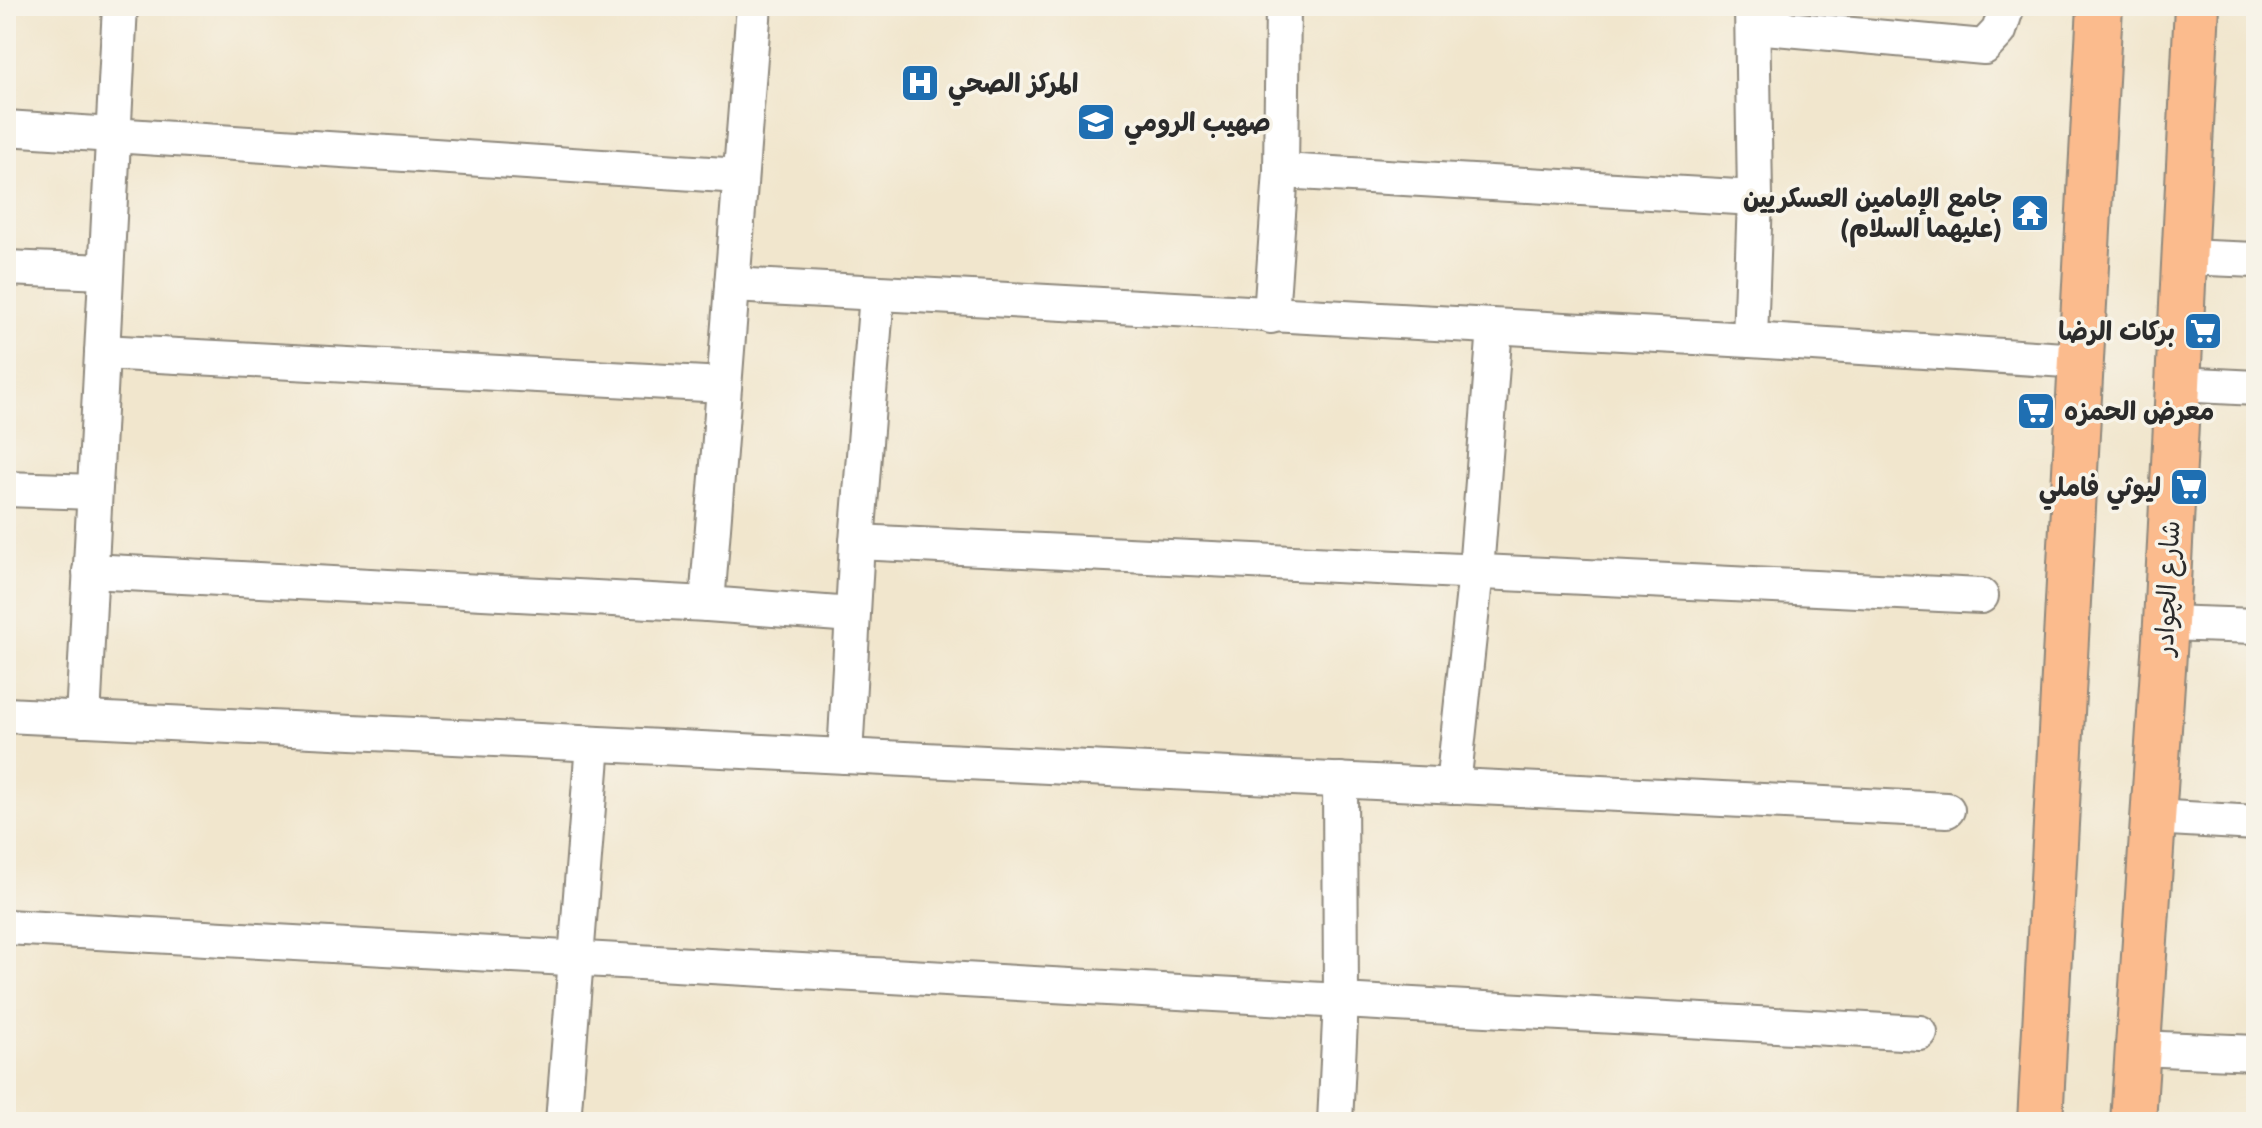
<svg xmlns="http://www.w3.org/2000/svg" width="2262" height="1128" viewBox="0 0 2262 1128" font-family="'Balsamiq Sans','Playpen Sans Arabic',sans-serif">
<rect width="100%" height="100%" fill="#f7f3e8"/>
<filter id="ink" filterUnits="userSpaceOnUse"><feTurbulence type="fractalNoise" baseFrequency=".0125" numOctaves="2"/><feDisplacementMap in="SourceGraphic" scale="16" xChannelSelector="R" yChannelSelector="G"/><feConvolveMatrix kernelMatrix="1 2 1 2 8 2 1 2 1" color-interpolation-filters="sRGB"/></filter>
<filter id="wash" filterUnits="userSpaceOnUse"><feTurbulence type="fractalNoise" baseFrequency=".006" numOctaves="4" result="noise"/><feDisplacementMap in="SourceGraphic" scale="32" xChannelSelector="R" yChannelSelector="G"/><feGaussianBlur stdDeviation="1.8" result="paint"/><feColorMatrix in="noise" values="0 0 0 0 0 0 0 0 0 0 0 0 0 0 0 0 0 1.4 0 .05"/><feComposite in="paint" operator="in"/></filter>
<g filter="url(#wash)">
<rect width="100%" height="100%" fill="#f1e6cd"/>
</g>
<g filter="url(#ink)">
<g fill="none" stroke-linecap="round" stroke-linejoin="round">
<g stroke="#8e887c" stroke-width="38">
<g id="street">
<path d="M 1754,26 L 1984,47 L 1999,31 L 2007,6"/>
<path d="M 6,128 L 740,176"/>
<path d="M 1281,171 L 1755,198"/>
<path d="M 2184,257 L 2256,260"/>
<path d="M 6,268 L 106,272"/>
<path d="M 732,285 L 1750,340 L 2081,361"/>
<path d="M 1271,316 L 1281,171 L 1283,6"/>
<path d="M 1750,340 L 1755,198 L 1752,6"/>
<path d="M 102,352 L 724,385"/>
<path d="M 2178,384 L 2256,388"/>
<path d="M 6,489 L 94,492"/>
<path d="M 857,542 L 1981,596"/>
<path d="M 90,571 L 707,604 L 852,615"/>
<path d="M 707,604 L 754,6"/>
<path d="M 2166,623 L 2256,626"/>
<path d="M 6,715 L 1947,810"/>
<path d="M 83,719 L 120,6"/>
<path d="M 845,756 L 857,542 L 877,294"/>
<path d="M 1453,786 L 1476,571 L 1495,327"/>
<path d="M 2152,817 L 2256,823"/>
<path d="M 6,927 L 1920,1033"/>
<path d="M 2137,1048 L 2256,1053"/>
<path d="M 563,1122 L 593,744"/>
<path d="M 1335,1122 L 1341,1001 L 1340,780"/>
</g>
</g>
<g stroke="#8e887c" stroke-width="48">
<g id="primary">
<path d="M 2040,1122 L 2100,6"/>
<path d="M 2133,1122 L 2166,623 L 2197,6"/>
</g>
</g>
<use href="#street" stroke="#fff" stroke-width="34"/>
<use href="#primary" stroke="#fbbb8d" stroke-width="44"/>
</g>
</g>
<defs>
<g id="hospital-square" transform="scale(2)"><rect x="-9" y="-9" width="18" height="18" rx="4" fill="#1f6fb2" stroke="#f7f3e8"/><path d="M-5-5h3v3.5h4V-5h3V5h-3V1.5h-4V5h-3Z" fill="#fff"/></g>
<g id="school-square" transform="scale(2)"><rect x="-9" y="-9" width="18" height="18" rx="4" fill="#1f6fb2" stroke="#f7f3e8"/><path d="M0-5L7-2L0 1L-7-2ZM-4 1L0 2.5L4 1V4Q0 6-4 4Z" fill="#fff"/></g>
<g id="temple-square" transform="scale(2)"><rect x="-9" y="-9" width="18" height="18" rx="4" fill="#1f6fb2" stroke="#f7f3e8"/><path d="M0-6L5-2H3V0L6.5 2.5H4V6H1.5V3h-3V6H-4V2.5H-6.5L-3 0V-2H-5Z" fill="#fff"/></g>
<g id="supermarket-square" transform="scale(2)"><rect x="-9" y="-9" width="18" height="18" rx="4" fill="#1f6fb2" stroke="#f7f3e8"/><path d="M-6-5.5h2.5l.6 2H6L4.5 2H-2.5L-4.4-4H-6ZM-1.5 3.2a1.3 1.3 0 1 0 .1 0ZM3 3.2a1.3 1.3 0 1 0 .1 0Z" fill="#fff"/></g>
</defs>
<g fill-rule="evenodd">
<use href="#hospital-square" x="920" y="83"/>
<use href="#school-square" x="1096" y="122"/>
<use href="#temple-square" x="2030" y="213"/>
<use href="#supermarket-square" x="2203" y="331"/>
<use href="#supermarket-square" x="2036" y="411"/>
<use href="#supermarket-square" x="2189" y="487"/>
</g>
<g text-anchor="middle" stroke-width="7" stroke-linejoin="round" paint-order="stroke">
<g font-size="26" font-weight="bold" fill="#2b2b2b" stroke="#f7f3e8" text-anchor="start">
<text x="948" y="92">المركز الصحي</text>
<text x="1124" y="131">صهيب الرومي</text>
<text x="2002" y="207" text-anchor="end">جامع الإمامين العسكريين<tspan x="2002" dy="30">(عليهما السلام)</tspan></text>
<text x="2175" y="340" text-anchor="end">بركات الرضا</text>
<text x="2064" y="420">معرض الحمزه</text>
<text x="2161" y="496" text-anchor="end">ليوثي فاملي</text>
</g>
<g font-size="26" fill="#2b2b2b" stroke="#f7f3e8">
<text transform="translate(2167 588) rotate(-87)" y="9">شارع الچوادر</text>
</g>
</g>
<rect width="2262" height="1128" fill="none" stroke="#f7f3e8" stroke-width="32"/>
</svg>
